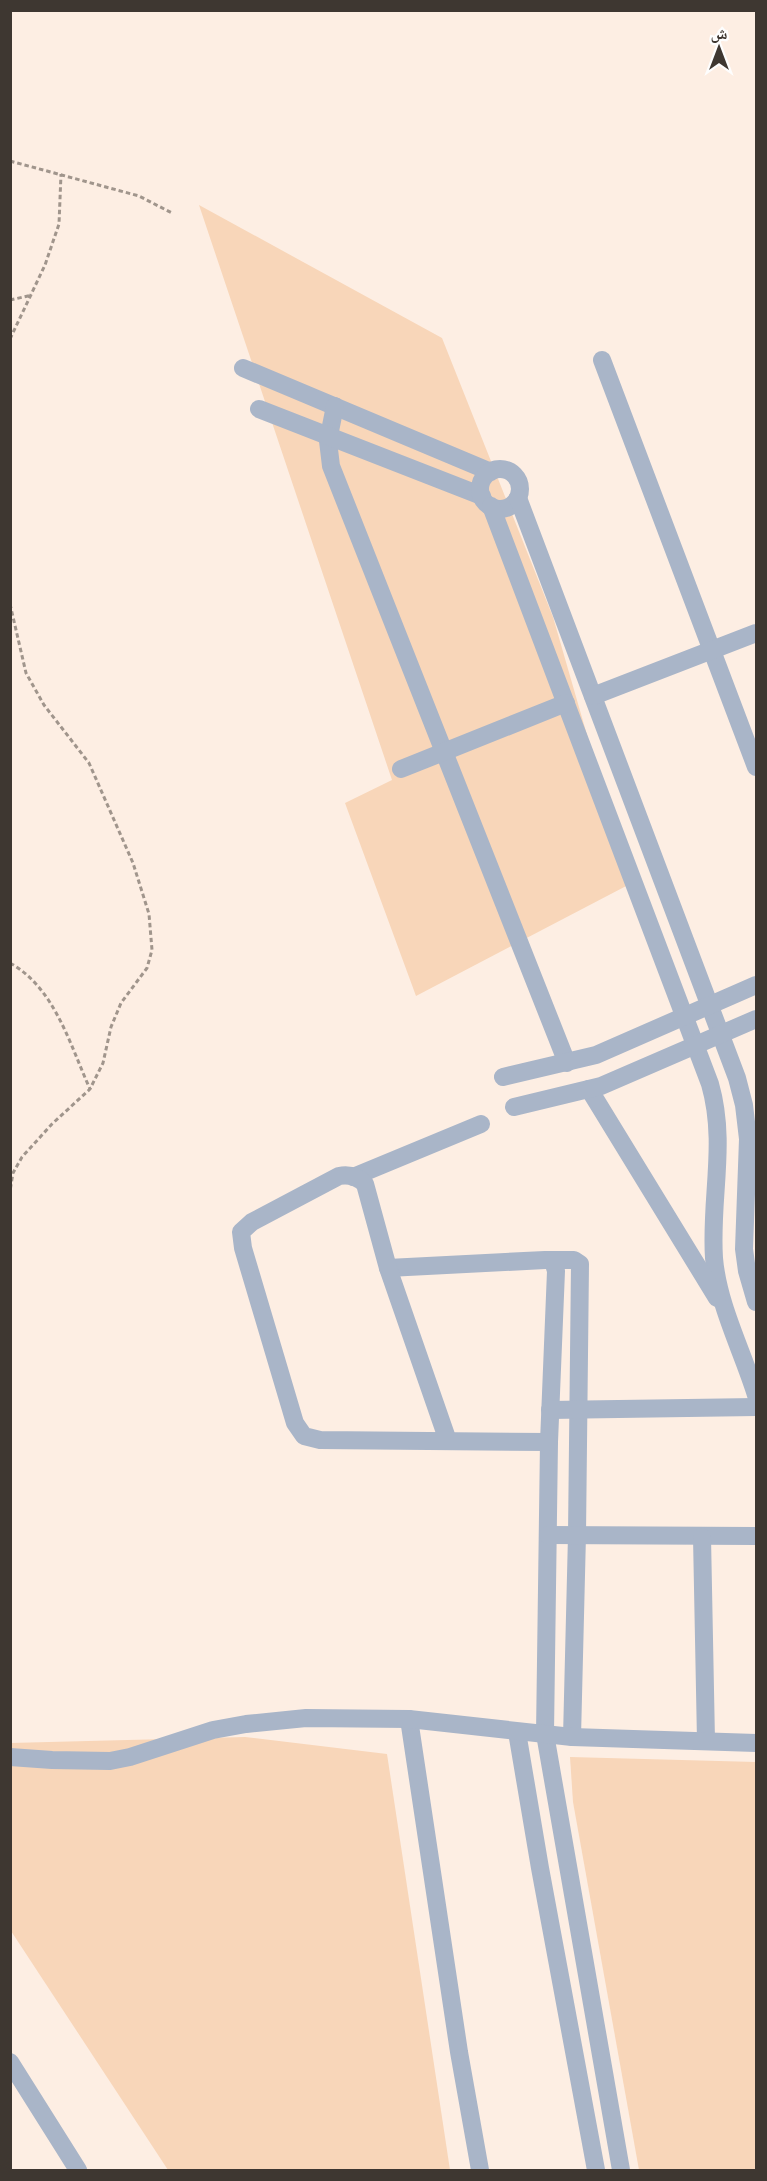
<svg xmlns="http://www.w3.org/2000/svg" width="767" height="2181" viewBox="0 0 767 2181" font-family="'Roboto Serif','Noto Naskh Arabic',serif">
<rect width="100%" height="100%" fill="#fdeee3"/>
<g fill="#f8d6b9">
<path d="M 199,205 L 442,338 L 553,617 L 630,884 L 416,996 L 345,803 L 392,780 Z"/>
<path d="M 245,1737 L 387,1754 L 450,2170 L 168,2170 L 11,1931 L 10,1743 Z"/>
<path d="M 570,1757 L 756,1762 L 756,2170 L 639,2170 L 573,1802 Z"/>
</g>
<g fill="none" stroke-linecap="round" stroke-linejoin="round">
<g stroke="#a0958c" stroke-width="3" stroke-dasharray="4.5 3" stroke-linecap="butt">
<path d="M 10,161 L 139,196 L 172,213"/>
<path d="M 10,300 L 32,295"/>
<path d="M 10,339 L 45,265 L 59,224 L 61,174"/>
<path d="M 10,604 L 26,673 L 44,705 L 89,763 L 133,863 L 149,914 L 152,950 L 147,968 L 121,1003 L 111,1027 L 103,1063 L 90,1089 L 52,1124 L 22,1157 L 13,1173 L 10,1191"/>
<path d="M 10,963 C 55,988 70,1045 90,1089"/>
</g>
<g stroke="#a9b5c8" stroke-width="18">
<path d="M 602,360 L 756,767"/>
<path d="M 243,368 L 491,472"/>
<path d="M 335,406 L 328,441 L 331,466 L 567,1063"/>
<path d="M 259,409 L 482,496"/>
<circle cx="500" cy="489" r="20"/>
<path d="M 518,498 L 737,1078 L 744,1105 L 748,1139 L 744,1249 L 747,1271 L 756,1302"/>
<path d="M 491,506 L 710,1084 C 727,1143 710,1199 714,1258 C 718,1305 742,1350 756,1395"/>
<path d="M 593,696 L 756,633"/>
<path d="M 401,769 L 566,703"/>
<path d="M 503,1077 L 596,1055 L 756,985"/>
<path d="M 589,1089 L 717,1298"/>
<path d="M 514,1107 L 601,1086 L 756,1019"/>
<path d="M 353,1177 L 481,1124"/>
<path d="M 553,1261 L 556,1271 L 549,1442 L 545,1734 L 621,2170"/>
<path d="M 388,1268 L 545,1260 L 574,1260 L 580,1264 L 577,1535 L 572,1737"/>
<path d="M 550,1410 L 756,1407"/>
<path d="M 448,1441 L 388,1268 L 365,1184 C 358,1177 349,1174 339,1176 L 252,1222 L 241,1232 L 243,1248 L 295,1423 L 304,1436 L 320,1440 L 549,1442"/>
<path d="M 548,1535 L 756,1536"/>
<path d="M 702,1537 L 706,1741"/>
<path d="M 409,1719 L 459,2052 L 480,2170"/>
<path d="M 517,1732 L 540,1868 L 596,2170"/>
<path d="M 10,1757 L 52,1760 L 110,1761 L 130,1757 L 213,1730 L 246,1724 L 306,1718 L 409,1719 L 572,1737 L 756,1743"/>
<path d="M 10,2062 L 78,2170"/>
</g>
</g>
<rect width="767" height="2181" fill="none" stroke="#3e3731" stroke-width="24"/>
<g transform="translate(719 48)" stroke="#fefefe" stroke-width="4.5" paint-order="stroke">
<path d="M0-4.5L10 22L0 15L-10 22Z" fill="#3e3731"/>
<text y="-9" font-size="16" font-weight="bold" text-anchor="middle" fill="#3e3731">ش</text>
</g>
</svg>
